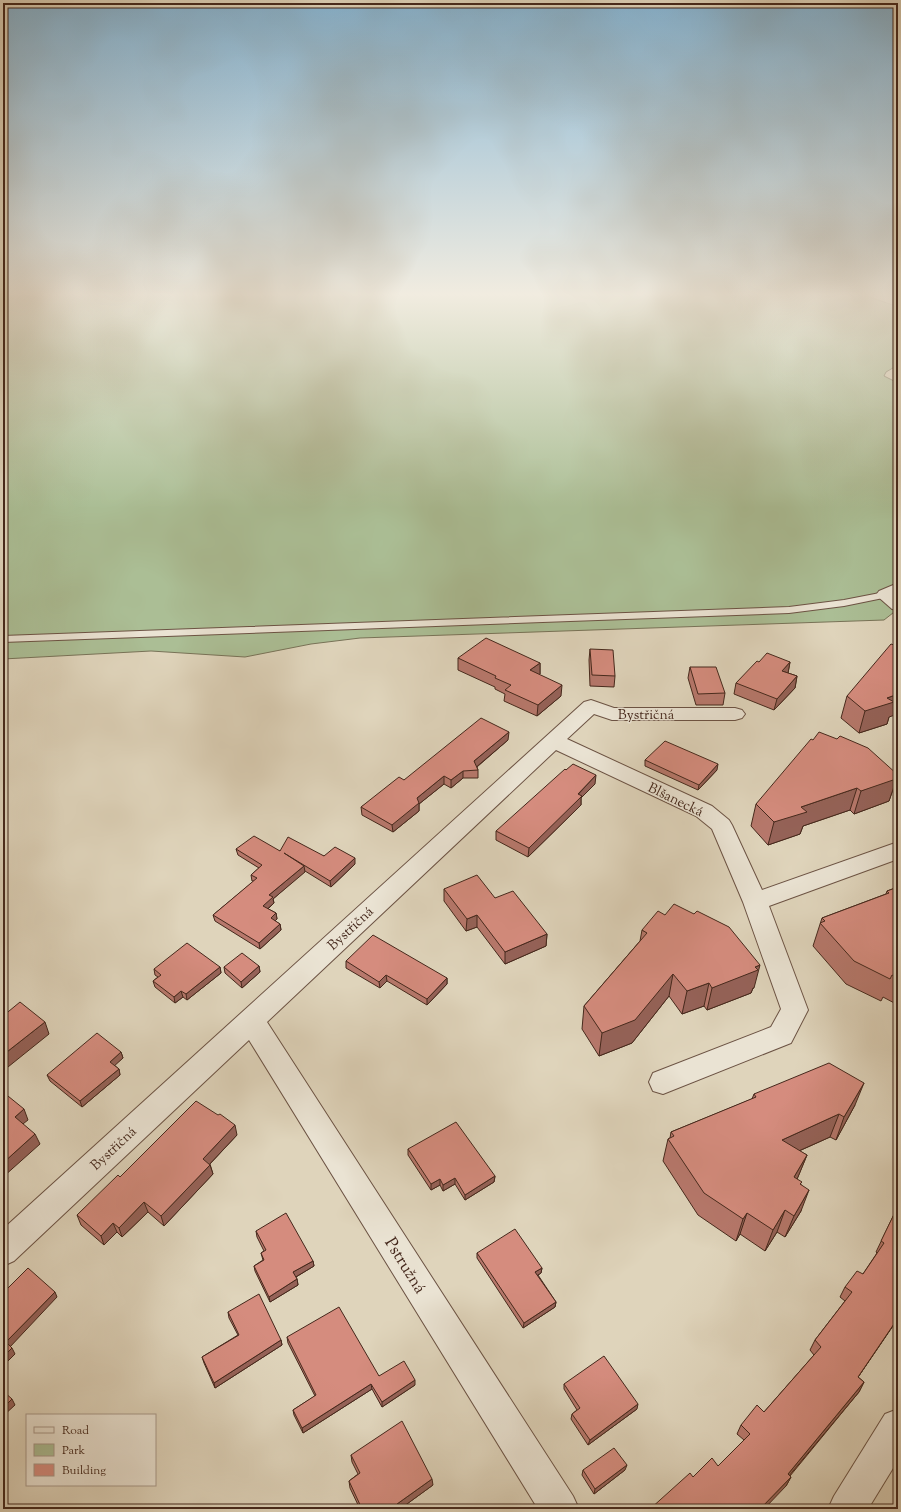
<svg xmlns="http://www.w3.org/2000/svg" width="901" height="1512" viewBox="0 0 901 1512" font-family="'Sorts Mill Goudy',serif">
<rect width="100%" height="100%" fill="#dfd4bb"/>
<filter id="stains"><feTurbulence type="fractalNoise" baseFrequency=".005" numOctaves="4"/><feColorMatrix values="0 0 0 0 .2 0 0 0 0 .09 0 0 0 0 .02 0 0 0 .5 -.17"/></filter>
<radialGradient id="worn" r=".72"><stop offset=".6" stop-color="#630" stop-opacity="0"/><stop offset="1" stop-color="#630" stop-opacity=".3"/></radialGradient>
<path fill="#abbe95" stroke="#787358" d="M 3,296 L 867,296 L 898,307 L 898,365 L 886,372 L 884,376 L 898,383 L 898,609 L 884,620 L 360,638 L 311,644 L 245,657 L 151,651 L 3,659 Z"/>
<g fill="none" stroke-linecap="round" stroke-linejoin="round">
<g stroke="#6c5344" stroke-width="2">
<path id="lane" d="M 885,592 L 890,595 L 888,597 L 844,606 L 789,613 L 3,642 L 3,636 L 789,607 L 844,600 Z"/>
</g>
<g stroke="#6c5344" stroke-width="2">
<g id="street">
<path d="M 898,583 L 898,610 L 892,609 L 876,595 L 879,591 Z"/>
<path d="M 591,700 L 614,708 L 735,708 L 742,710 L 745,714 L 742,718 L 735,720 L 612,720 L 594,714 L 567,739 L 712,806 L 729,820 L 732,825 L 762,890 L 898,842 L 898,859 L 769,906 L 808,1010 L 791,1043 L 663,1094 L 653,1091 L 649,1082 L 653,1073 L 771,1027 L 781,1009 L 743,902 L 712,829 L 696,816 L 556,750 L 267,1022 L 573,1496 L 579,1509 L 538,1509 L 249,1040 L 14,1261 L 3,1266 L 3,1229 L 584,702 Z"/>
<path d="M 898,1409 L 898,1460 L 868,1509 L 828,1509 L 834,1496 L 885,1414 Z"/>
</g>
</g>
<use href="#lane" fill="#eae3d3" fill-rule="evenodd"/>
<use href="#street" fill="#eae3d3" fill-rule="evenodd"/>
</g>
<g fill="#b7786c" stroke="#45281c">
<path d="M 590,649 L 615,676 L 614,687 L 590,686 L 589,660 Z"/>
<path d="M 458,658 L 540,663 L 540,674 L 539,674 L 561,696 L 537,716 L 504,701 L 505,694 L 495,689 L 495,687 L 458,670 Z"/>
<path d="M 759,662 L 790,662 L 788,673 L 797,676 L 795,688 L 774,710 L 734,694 L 736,683 Z"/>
<path d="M 690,667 L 725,693 L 723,705 L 696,705 L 688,678 Z"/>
<path d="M 847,696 L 889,717 L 887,724 L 859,733 L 841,718 Z"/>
<path d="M 508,740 L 477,767 L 478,770 L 478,778 L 463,778 L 451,788 L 444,784 L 419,804 L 419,811 L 393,832 L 362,815 L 361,807 L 404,780 Z"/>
<path d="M 645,760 L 717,770 L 698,790 L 645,766 Z"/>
<path d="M 898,775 L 889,801 L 854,814 L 850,810 L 803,826 L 800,834 L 768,845 L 751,826 L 756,804 Z"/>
<path d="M 595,784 L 581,798 L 581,805 L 528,857 L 496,840 L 496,831 Z"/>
<path d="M 236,849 L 280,851 L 324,856 L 355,864 L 331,887 L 305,871 L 273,899 L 274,903 L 268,909 L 276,913 L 277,919 L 275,921 L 280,924 L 281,930 L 260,949 L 215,921 L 213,915 L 254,881 L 252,881 L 251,875 L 259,868 L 238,855 Z"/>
<path d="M 898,887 L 898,1005 L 883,997 L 881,1001 L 846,984 L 813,946 L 822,918 L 886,894 L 887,891 Z"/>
<path d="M 444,889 L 495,898 L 547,934 L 546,946 L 505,964 L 477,927 L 466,931 L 444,901 Z"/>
<path d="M 642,930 L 754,988 L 753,988 L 751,993 L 707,1010 L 704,1006 L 682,1014 L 669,996 L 632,1043 L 599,1056 L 582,1029 L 584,1006 L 640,941 Z"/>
<path d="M 346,961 L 447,978 L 447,984 L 427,1005 L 387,981 L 380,988 L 346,968 Z"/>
<path d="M 259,966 L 260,972 L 242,988 L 225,973 L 224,967 Z"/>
<path d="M 220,967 L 221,973 L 187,1000 L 183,997 L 175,1003 L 155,987 L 153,981 L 158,977 L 155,975 L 154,969 Z"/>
<path d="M 121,1052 L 123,1058 L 114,1065 L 119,1069 L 120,1075 L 82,1107 L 50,1081 L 47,1075 Z"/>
<path d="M 754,1094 L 855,1105 L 836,1140 L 830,1137 L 799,1151 L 807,1155 L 797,1179 L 801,1184 L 801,1211 L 785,1237 L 777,1232 L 765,1251 L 740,1234 L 736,1241 L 698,1215 L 663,1161 L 668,1139 L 670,1138 L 671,1132 L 752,1099 Z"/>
<path d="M 237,1135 L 210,1164 L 213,1174 L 164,1226 L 148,1212 L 122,1237 L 117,1232 L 104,1245 L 81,1225 L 77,1215 L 120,1177 Z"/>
<path d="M 408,1149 L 495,1176 L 494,1182 L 465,1200 L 455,1184 L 443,1191 L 440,1185 L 431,1190 L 408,1155 Z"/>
<path d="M 898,1206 L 898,1318 L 858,1377 L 864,1382 L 859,1392 L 790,1476 L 791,1477 L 786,1486 L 693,1477 L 718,1466 L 744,1440 L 737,1434 L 741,1425 L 764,1412 L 814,1355 L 810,1350 L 815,1340 L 845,1301 L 840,1297 L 845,1287 L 863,1274 L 877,1253 L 876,1252 Z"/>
<path d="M 256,1231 L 313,1261 L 314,1266 L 296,1277 L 297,1279 L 298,1285 L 270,1302 L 255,1271 L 254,1266 L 263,1260 L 261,1253 L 264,1251 L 257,1237 Z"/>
<path d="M 477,1253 L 542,1268 L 541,1273 L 538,1275 L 556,1302 L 555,1307 L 523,1328 L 477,1258 Z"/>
<path d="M 228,1312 L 281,1340 L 282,1345 L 215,1388 L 204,1363 L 202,1357 L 238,1335 L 229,1318 Z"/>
<path d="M 287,1337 L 379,1376 L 415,1385 L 382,1407 L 372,1389 L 303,1433 L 294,1415 L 293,1410 L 315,1396 L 288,1343 Z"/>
<path d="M 564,1384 L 637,1409 L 588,1445 L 571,1419 L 572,1414 L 577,1410 L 564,1389 Z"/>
<path d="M 351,1455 L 433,1485 L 400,1509 L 360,1509 L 350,1488 L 349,1481 L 358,1474 L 352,1462 Z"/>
<path d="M 583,1470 L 625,1470 L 594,1494 L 582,1475 Z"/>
</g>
<g fill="#956258" stroke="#45281c">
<path d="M 790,662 L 788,673 L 782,671 Z"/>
<path d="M 540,663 L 540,674 L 530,682 L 530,670 Z"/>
<path d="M 797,676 L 795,688 L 774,710 L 777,699 Z"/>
<path d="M 562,685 L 561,696 L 537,716 L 538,705 Z"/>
<path d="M 898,694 L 898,714 L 889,717 L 887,724 L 859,733 L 865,711 L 887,698 Z"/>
<path d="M 509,732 L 508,740 L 474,769 L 474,761 Z"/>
<path d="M 718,764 L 717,770 L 698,790 L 699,785 Z"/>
<path d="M 463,771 L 463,778 L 451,788 L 451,780 Z"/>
<path d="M 596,775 L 595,784 L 581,798 L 581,805 L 528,857 L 529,848 Z"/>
<path d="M 898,775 L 889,801 L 854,814 L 861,791 Z"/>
<path d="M 444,776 L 444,784 L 419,804 L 419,811 L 393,832 L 392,825 L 417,798 Z"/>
<path d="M 857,788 L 850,810 L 803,826 L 800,834 L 768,845 L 774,822 L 801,807 Z"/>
<path d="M 355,858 L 355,864 L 331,887 L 330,881 Z"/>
<path d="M 304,866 L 305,872 L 273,899 L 274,903 L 264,912 L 263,906 L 269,895 Z"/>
<path d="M 276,913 L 277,919 L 272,924 L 271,918 Z"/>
<path d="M 477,915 L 477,927 L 466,931 L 467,919 Z"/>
<path d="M 280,924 L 281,930 L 260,949 L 259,943 Z"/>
<path d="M 547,934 L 546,946 L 505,964 L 505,952 Z"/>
<path d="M 760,965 L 754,988 L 753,988 L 751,993 L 707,1010 L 712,988 Z"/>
<path d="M 259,966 L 260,972 L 242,988 L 241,982 Z"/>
<path d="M 220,967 L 221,973 L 187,1000 L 186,994 Z"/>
<path d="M 673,974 L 669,996 L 632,1043 L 599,1056 L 602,1033 Z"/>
<path d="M 386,975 L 387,981 L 380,988 L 379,982 Z"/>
<path d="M 447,978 L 447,984 L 427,1005 L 427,999 Z"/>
<path d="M 709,983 L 704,1006 L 682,1014 L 687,991 Z"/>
<path d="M 181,991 L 183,997 L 175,1003 L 174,997 Z"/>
<path d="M 45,1022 L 49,1034 L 3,1071 L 3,1055 Z"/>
<path d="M 121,1052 L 123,1058 L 112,1068 L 110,1062 Z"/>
<path d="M 119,1069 L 120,1075 L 82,1107 L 80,1101 Z"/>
<path d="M 864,1083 L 855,1105 L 836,1140 L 844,1117 Z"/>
<path d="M 24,1109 L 28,1120 L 19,1127 L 15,1117 Z"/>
<path d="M 839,1114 L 830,1137 L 774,1162 L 782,1140 Z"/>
<path d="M 235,1125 L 237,1135 L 205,1169 L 203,1159 Z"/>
<path d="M 35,1134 L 40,1144 L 3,1177 L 3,1163 Z"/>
<path d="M 807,1155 L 798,1177 L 786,1199 L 794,1177 Z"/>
<path d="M 210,1165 L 213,1174 L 164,1226 L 161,1216 Z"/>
<path d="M 495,1176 L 494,1182 L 465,1200 L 465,1195 Z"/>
<path d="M 455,1178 L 455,1184 L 443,1191 L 443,1185 Z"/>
<path d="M 440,1179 L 440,1185 L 431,1190 L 431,1184 Z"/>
<path d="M 809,1190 L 801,1211 L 785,1237 L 794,1216 Z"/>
<path d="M 144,1202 L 148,1212 L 122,1237 L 119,1228 Z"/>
<path d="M 785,1210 L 777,1232 L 765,1251 L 773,1230 Z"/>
<path d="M 747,1213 L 740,1234 L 736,1241 L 743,1219 Z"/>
<path d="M 113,1223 L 117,1232 L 104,1245 L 101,1236 Z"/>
<path d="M 313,1261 L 314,1266 L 294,1278 L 293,1272 Z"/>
<path d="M 542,1268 L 541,1273 L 535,1277 L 535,1272 Z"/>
<path d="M 297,1279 L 298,1285 L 270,1302 L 269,1297 Z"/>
<path d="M 55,1292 L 57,1297 L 9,1348 L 6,1342 Z"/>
<path d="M 556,1302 L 555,1307 L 523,1328 L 524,1323 Z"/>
<path d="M 898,1318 L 893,1326 L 852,1386 L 858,1377 Z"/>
<path d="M 281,1340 L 282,1345 L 215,1388 L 214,1383 Z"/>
<path d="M 12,1348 L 15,1354 L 3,1366 L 3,1357 Z"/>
<path d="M 415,1380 L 415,1385 L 382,1407 L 382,1402 Z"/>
<path d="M 864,1382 L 859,1392 L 783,1483 L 788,1474 Z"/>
<path d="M 371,1384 L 372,1389 L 303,1433 L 302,1428 Z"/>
<path d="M 12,1399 L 15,1405 L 3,1416 L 3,1408 Z"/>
<path d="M 638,1404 L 637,1409 L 588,1445 L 590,1440 Z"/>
<path d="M 627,1465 L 625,1470 L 594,1494 L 595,1489 Z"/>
<path d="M 791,1477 L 786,1486 L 764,1509 L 760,1509 Z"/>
<path d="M 432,1479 L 433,1485 L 400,1509 L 397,1504 Z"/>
</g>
<g fill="#d58c7e" stroke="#45281c">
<path d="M 486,638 L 540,663 L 530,670 L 562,685 L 538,705 L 505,690 L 511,685 L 495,678 L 496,676 L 458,658 Z"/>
<path d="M 898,640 L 898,694 L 887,698 L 894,702 L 865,711 L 847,696 L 891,644 L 894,645 Z"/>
<path d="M 590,649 L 613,650 L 615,676 L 592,675 Z"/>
<path d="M 767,653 L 790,662 L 782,671 L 797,676 L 777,699 L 736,683 L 757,661 L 759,662 Z"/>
<path d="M 690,667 L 716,667 L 725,693 L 698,694 Z"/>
<path d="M 481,718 L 509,732 L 474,761 L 478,770 L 463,771 L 451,780 L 444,776 L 417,798 L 419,803 L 392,825 L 361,807 L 399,777 L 404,780 Z"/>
<path d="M 819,732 L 837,739 L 840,736 L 868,748 L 898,775 L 894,776 L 896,779 L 861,791 L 857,788 L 801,807 L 807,812 L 774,822 L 756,804 L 811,739 L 813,740 Z"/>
<path d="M 665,741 L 718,764 L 699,785 L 645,760 Z"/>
<path d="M 573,764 L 596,775 L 578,794 L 582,796 L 529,848 L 496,831 L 565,769 L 566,770 Z"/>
<path d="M 254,836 L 280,851 L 288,837 L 324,856 L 335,847 L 355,858 L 330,881 L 284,853 L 304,866 L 269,895 L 273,897 L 263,906 L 276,913 L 271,918 L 280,924 L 259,943 L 213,915 L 257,878 L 251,875 L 262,865 L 236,849 Z"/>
<path d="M 477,875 L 495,898 L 513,891 L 547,934 L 505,952 L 477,915 L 467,919 L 444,889 Z"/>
<path d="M 898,887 L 898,978 L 892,975 L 890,979 L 854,961 L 820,923 L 825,921 L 822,918 L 889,893 L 887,891 Z"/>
<path d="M 674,904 L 694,914 L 697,911 L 729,927 L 760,965 L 755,967 L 758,970 L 712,988 L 709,983 L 687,991 L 673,974 L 635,1020 L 602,1033 L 584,1006 L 647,933 L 642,930 L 658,911 L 665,915 Z"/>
<path d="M 373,935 L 447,978 L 427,999 L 386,975 L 379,982 L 346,961 Z"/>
<path d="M 187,943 L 220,967 L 186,994 L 181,991 L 174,997 L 153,981 L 161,975 L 154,969 Z"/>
<path d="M 242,953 L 259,966 L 241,982 L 224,967 Z"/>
<path d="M 20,1002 L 45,1022 L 3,1055 L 3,1016 Z"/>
<path d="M 97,1033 L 121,1052 L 110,1062 L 119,1069 L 80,1101 L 47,1075 Z"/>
<path d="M 829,1063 L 864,1083 L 844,1117 L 839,1114 L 782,1140 L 807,1155 L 794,1177 L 802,1182 L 800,1184 L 809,1190 L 794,1216 L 785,1210 L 773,1230 L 747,1213 L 743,1219 L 704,1193 L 668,1139 L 674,1136 L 671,1132 L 756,1097 L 754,1094 Z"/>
<path d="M 3,1092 L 24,1109 L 15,1117 L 35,1134 L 3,1163 L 3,1119 L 4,1118 L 3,1117 Z"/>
<path d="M 196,1101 L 218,1115 L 220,1114 L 235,1125 L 203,1159 L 210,1165 L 161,1216 L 144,1202 L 119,1228 L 113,1223 L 101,1236 L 77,1215 L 118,1175 L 120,1177 Z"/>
<path d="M 456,1122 L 495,1176 L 465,1195 L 455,1178 L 443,1185 L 440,1179 L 431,1184 L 408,1149 Z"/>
<path d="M 898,1206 L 898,1318 L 858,1377 L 864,1382 L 788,1474 L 791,1477 L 760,1509 L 650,1509 L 690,1473 L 693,1477 L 712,1458 L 718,1466 L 750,1434 L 741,1425 L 757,1405 L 764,1412 L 821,1347 L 815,1340 L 852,1292 L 845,1287 L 857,1271 L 863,1274 L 884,1243 L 881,1241 Z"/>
<path d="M 286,1213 L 313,1261 L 293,1272 L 297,1279 L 269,1297 L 254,1266 L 264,1260 L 261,1253 L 266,1250 L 256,1231 Z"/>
<path d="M 515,1229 L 542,1268 L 535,1272 L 556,1302 L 524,1323 L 477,1253 Z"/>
<path d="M 28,1268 L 55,1292 L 6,1342 L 12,1348 L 3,1357 L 3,1293 Z"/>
<path d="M 259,1294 L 281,1340 L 214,1383 L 202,1357 L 239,1335 L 228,1312 Z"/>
<path d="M 339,1307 L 379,1376 L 404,1361 L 415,1380 L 382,1402 L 371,1384 L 302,1428 L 293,1410 L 316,1395 L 287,1337 Z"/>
<path d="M 604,1356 L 638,1404 L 590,1440 L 572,1414 L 580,1408 L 564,1384 Z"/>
<path d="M 3,1391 L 12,1399 L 3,1408 Z"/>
<path d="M 402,1421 L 432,1479 L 397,1504 L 399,1509 L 362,1509 L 349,1481 L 360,1473 L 351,1455 Z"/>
<path d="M 614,1448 L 627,1465 L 595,1489 L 583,1470 Z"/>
</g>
<linearGradient id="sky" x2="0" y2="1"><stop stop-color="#86b5d4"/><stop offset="0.58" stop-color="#f1ece0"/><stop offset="1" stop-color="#f1ece0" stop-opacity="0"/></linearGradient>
<rect width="901" height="508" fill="url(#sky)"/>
<g text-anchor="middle" stroke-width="3" stroke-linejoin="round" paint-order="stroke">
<g font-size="14" fill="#45281c" stroke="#eae3d3">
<text x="646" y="719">Bystřičná</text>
<text transform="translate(676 799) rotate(26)" y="5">Blšanecká</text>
<text transform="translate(350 928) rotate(-43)" y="5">Bystřičná</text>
<text transform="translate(113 1148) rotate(-43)" y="5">Bystřičná</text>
</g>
<g font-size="17" fill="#45281c" stroke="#eae3d3">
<text transform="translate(406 1265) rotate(58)" y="6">Pstružná</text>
</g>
</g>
<rect width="901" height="1512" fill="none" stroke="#dfd4bb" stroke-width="16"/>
<rect x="4" y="4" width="893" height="1504" fill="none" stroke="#45281c" stroke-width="2"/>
<rect x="8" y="8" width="885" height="1496" fill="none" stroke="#45281c"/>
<rect x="26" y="1414" width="130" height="72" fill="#eae3d3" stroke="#a8988a"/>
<rect x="34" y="1427" width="20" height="6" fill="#eae3d3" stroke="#a8988a"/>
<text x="62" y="1434" font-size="12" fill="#45281c">Road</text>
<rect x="34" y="1444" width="20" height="12" fill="#abbe95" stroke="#a8988a"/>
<text x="62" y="1454" font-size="12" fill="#45281c">Park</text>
<rect x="34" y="1464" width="20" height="12" fill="#d58c7e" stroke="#a8988a"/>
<text x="62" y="1474" font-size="12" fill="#45281c">Building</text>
<rect width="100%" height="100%" filter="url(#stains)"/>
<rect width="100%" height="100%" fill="url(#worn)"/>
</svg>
